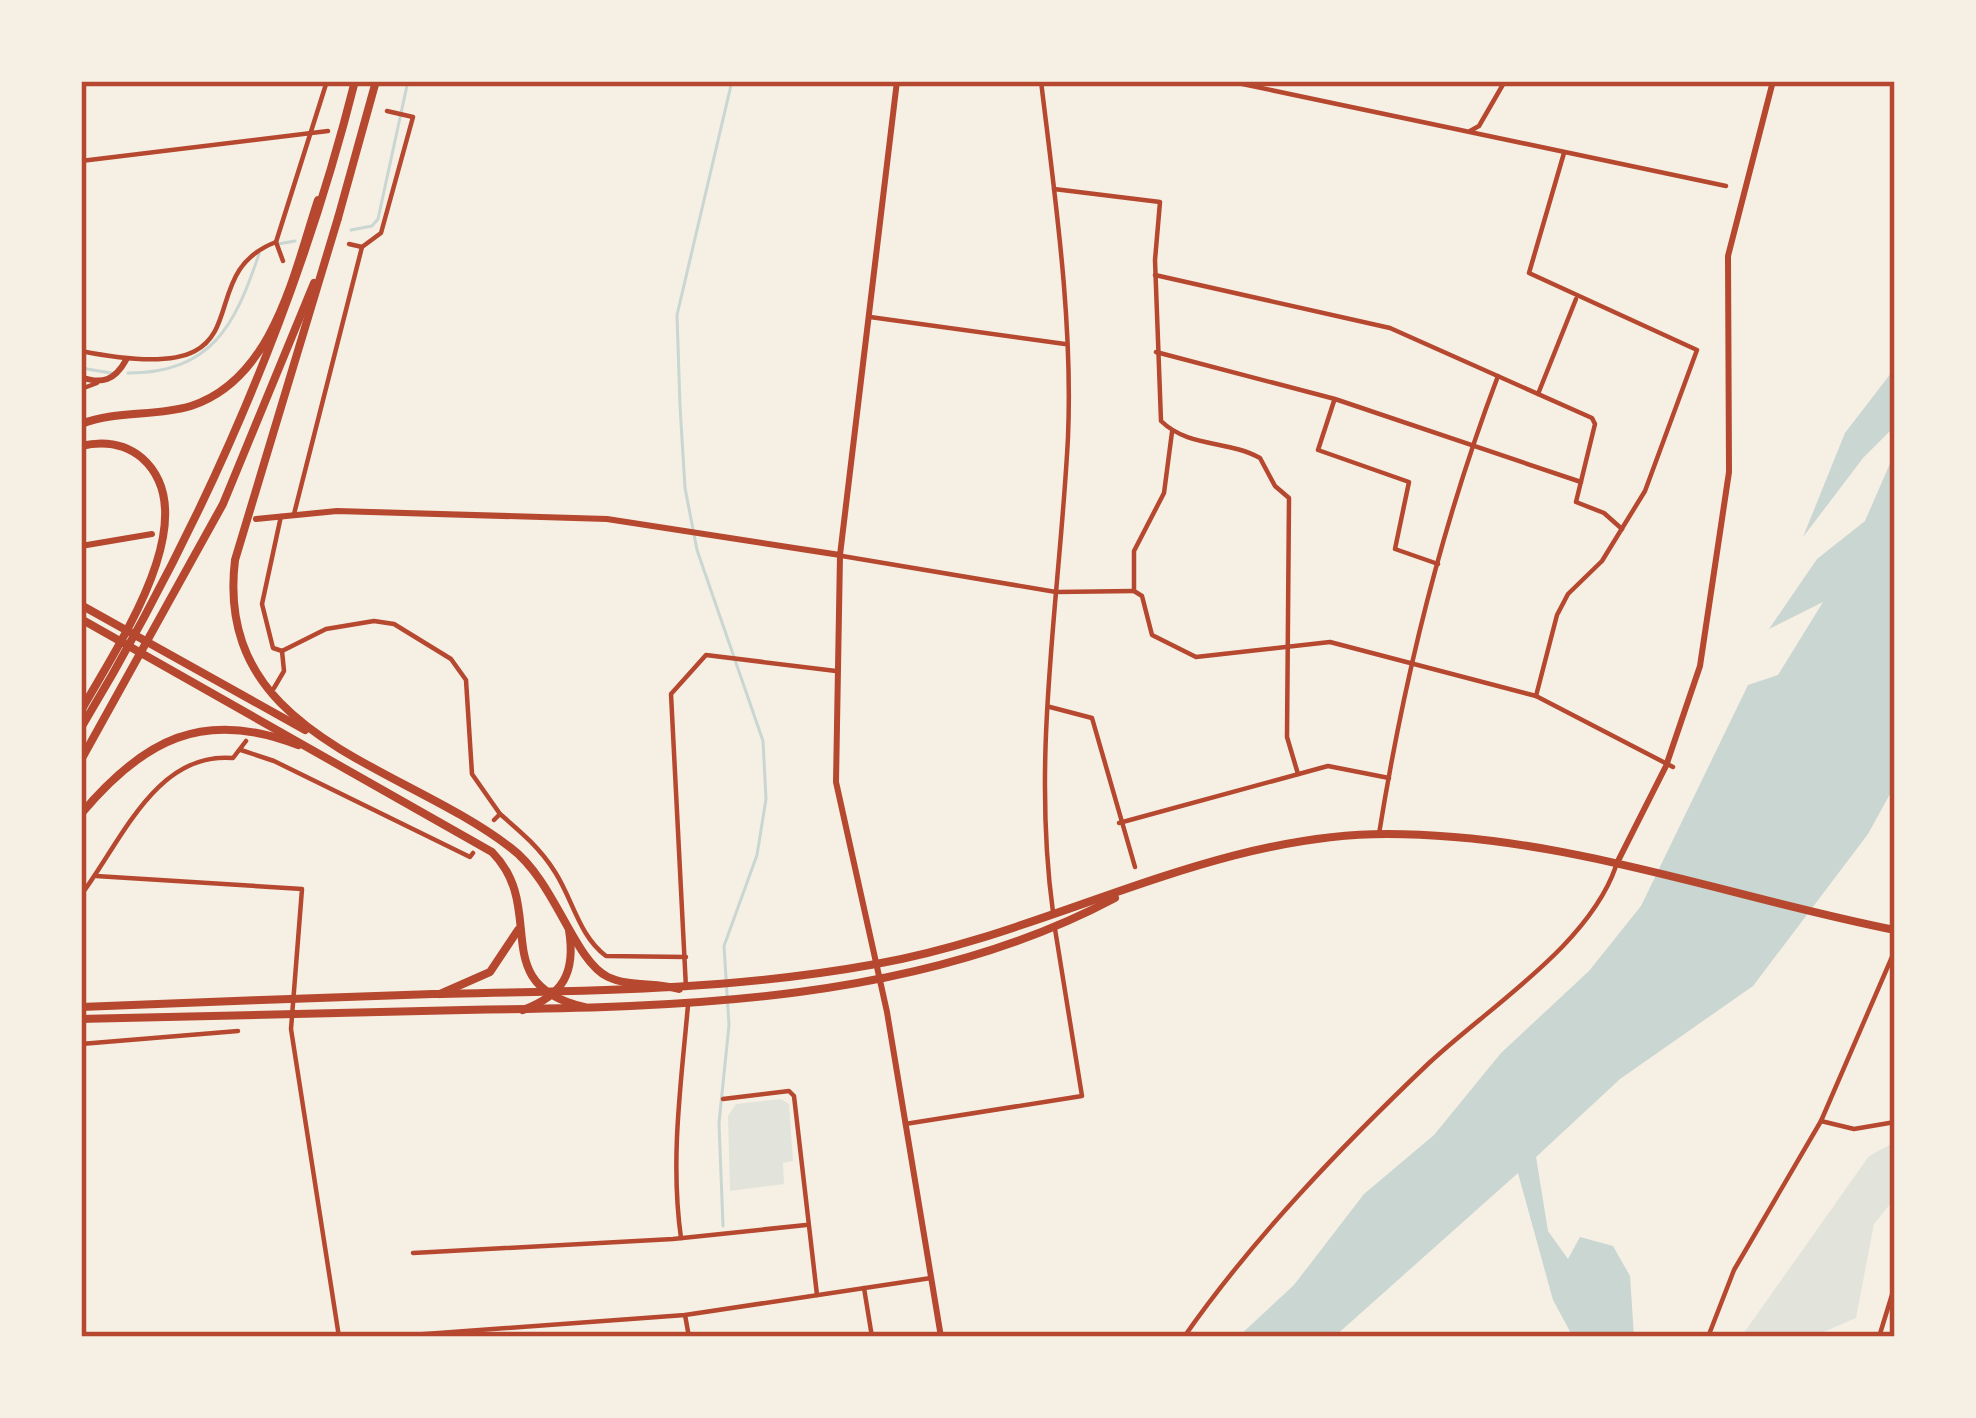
<svg xmlns="http://www.w3.org/2000/svg" width="1976" height="1418" viewBox="0 0 1976 1418" font-family="'IBM Plex Sans',sans-serif">
<rect width="100%" height="100%" fill="#f6efe4"/>
<g fill="#e2e4dc">
<path d="M 781,1099 L 789,1104 L 793,1161 L 783,1163 L 784,1184 L 730,1191 L 728,1116 L 736,1104 Z"/>
<path d="M 1895,1142 L 1895,1198 L 1874,1224 L 1856,1318 L 1812,1337 L 1741,1337 L 1869,1156 Z"/>
</g>
<g fill="#c9d6d2">
<path d="M 1895,368 L 1895,426 L 1863,458 L 1803,537 L 1845,433 Z"/>
<path d="M 1895,452 L 1895,785 L 1868,834 L 1753,986 L 1620,1079 L 1536,1157 L 1548,1231 L 1568,1259 L 1580,1237 L 1613,1246 L 1630,1276 L 1634,1337 L 1573,1337 L 1553,1300 L 1518,1173 L 1334,1337 L 1238,1337 L 1294,1285 L 1364,1194 L 1434,1135 L 1501,1053 L 1589,971 L 1641,906 L 1748,685 L 1778,675 L 1823,602 L 1769,629 L 1817,559 L 1865,521 Z"/>
</g>
<g fill="none" stroke-linecap="round" stroke-linejoin="round">
<g stroke="#c9d6d2" stroke-width="3">
<path d="M 351,230 L 372,226 L 378,219 L 408,81"/>
<path d="M 278,244 L 295,241"/>
<path d="M 81,368 L 111,373"/>
<path d="M 128,373 C 212,373 235,325 259,254"/>
<path d="M 723,1226 L 719,1123 L 729,1025 L 724,946 L 757,855 L 766,799 L 763,741 L 697,550 L 685,488 L 680,406 L 677,315 L 732,81"/>
</g>
<g stroke="#b5482f" stroke-width="4.5">
<path d="M 1041,81 C 1055,198 1073,320 1068,437 C 1060,596 1031,754 1053,912"/>
<path d="M 1228,81 L 1726,186"/>
<path d="M 1470,131 L 1479,126 L 1505,81"/>
<path d="M 81,161 L 328,131"/>
<path d="M 1054,189 L 1160,202 L 1155,260 L 1161,421 C 1189,448 1228,440 1260,458 L 1275,486 L 1289,498 L 1287,737 L 1298,774"/>
<path d="M 349,244 L 362,247"/>
<path d="M 283,261 L 276,242 L 327,81"/>
<path d="M 1155,275 L 1390,328 L 1592,418 L 1595,424 L 1576,502 L 1604,513 L 1622,529"/>
<path d="M 870,317 L 1065,344"/>
<path d="M 81,351 C 280,391 182,278 276,242"/>
<path d="M 1156,352 L 1335,399 L 1581,482"/>
<path d="M 81,389 L 97,383"/>
<path d="M 1538,394 L 1576,299"/>
<path d="M 1334,401 L 1318,450 L 1409,482 L 1395,549 L 1438,564"/>
<path d="M 1172,432 L 1164,493 L 1134,551 L 1134,591 L 1142,596 L 1152,635 L 1196,657 L 1330,642 L 1536,696 L 1673,767"/>
<path d="M 294,514 L 362,247 L 381,233 L 413,117 L 387,111"/>
<path d="M 281,516 L 262,604 L 273,648 L 282,651 L 326,629 L 374,621 L 394,624 L 451,659 L 466,680 L 472,774 L 500,814"/>
<path d="M 842,556 L 1056,592 L 1134,591"/>
<path d="M 81,635 L 81,656"/>
<path d="M 274,688 L 284,671 L 282,651"/>
<path d="M 1536,696 L 1557,615 L 1568,594 L 1602,561 L 1645,491 L 1697,350 L 1529,273 L 1564,153"/>
<path d="M 1050,707 L 1092,718 L 1135,867"/>
<path d="M 241,750 L 274,761 L 470,857 L 473,853"/>
<path d="M 494,820 L 500,814 C 521,832 540,848 555,872 C 573,900 579,936 606,956 L 686,957"/>
<path d="M 1119,823 L 1328,766 L 1389,778"/>
<path d="M 1379,834 C 1404,678 1442,524 1498,376"/>
<path d="M 96,876 L 302,889 L 291,1029 L 339,1337"/>
<path d="M 81,895 C 121,842 156,751 233,758 L 246,741"/>
<path d="M 686,988 L 671,694 L 706,655 L 836,671"/>
<path d="M 81,1044 L 238,1031"/>
<path d="M 723,1099 L 789,1091 L 794,1096 L 817,1295"/>
<path d="M 1821,1121 L 1854,1129 L 1895,1122"/>
<path d="M 905,1124 L 1082,1096 L 1055,929"/>
<path d="M 681,1238 C 670,1160 681,1084 688,1005"/>
<path d="M 413,1253 L 673,1239 L 806,1225"/>
<path d="M 864,1288 L 872,1337"/>
<path d="M 685,1315 L 689,1337"/>
<path d="M 384,1337 L 685,1315 L 931,1278"/>
<path d="M 1184,1337 C 1253,1238 1342,1146 1429,1063 C 1490,1006 1589,945 1616,866"/>
<path d="M 1708,1337 L 1734,1270 L 1821,1121 L 1895,950"/>
<path d="M 1879,1337 L 1895,1285"/>
</g>
<g stroke="#b5482f" stroke-width="6">
<path d="M 897,81 L 840,555 L 836,782 L 887,1012 L 941,1337"/>
<path d="M 81,377 C 102,385 115,380 126,360"/>
<path d="M 256,519 L 337,511 L 607,519 L 840,555"/>
<path d="M 81,546 L 152,534"/>
</g>
<path stroke="#b5482f" stroke-width="6" d="M 1618,861 L 1666,766 L 1700,666 L 1729,472 L 1728,256 L 1773,81"/>
<g stroke="#b5482f" stroke-width="8">
<path d="M 81,1007 C 198,1002 316,998 433,994 C 582,991 728,991 876,964 C 1048,934 1209,834 1387,834 C 1563,834 1724,896 1895,930"/>
<path d="M 81,1019 C 209,1016 337,1012 464,1010 C 682,1007 918,1003 1115,898"/>
</g>
<g stroke="#b5482f" stroke-width="8">
<path d="M 338,218 L 235,560 C 214,737 401,763 511,848 C 555,881 574,961 608,977 C 629,987 656,982 679,989"/>
<path d="M 338,218 L 376,81"/>
<path d="M 81,424 C 117,410 155,417 191,406 C 274,379 294,272 318,200"/>
<path d="M 81,446 C 103,441 124,443 142,458 C 209,517 113,652 81,711"/>
<path d="M 81,605 L 305,730"/>
<path d="M 81,619 L 492,852 C 549,910 485,984 584,1007"/>
<path d="M 81,728 C 203,525 297,311 355,81"/>
<path d="M 81,760 L 223,504 L 314,283"/>
<path d="M 81,814 C 143,740 203,708 298,745"/>
<path d="M 440,994 L 490,972 L 518,930"/>
<path d="M 523,1010 C 563,995 576,973 569,930"/>
</g>
</g>
<rect width="1976" height="1418" fill="none" stroke="#f6efe4" stroke-width="168"/>
<rect x="84" y="84" width="1808" height="1250" fill="none" stroke="#b5482f" stroke-width="4.5"/>
</svg>
